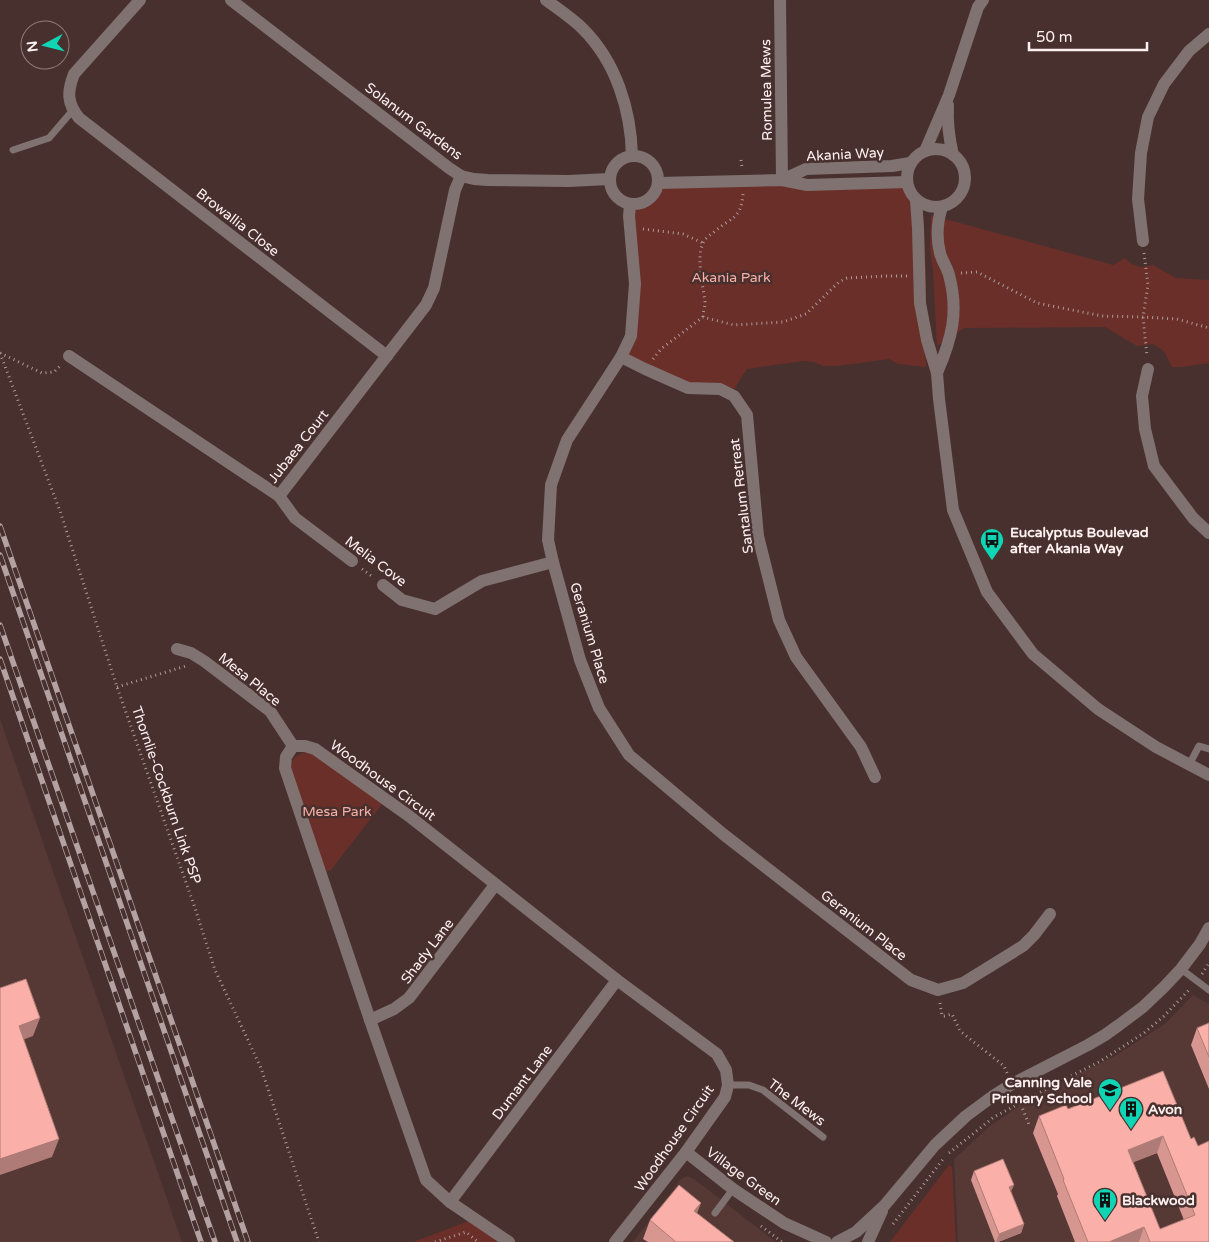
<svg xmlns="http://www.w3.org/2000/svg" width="1209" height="1242" viewBox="0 0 1209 1242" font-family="'Varela Round',sans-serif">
<rect width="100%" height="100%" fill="#48302e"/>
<g fill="#563835">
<path d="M 0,719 L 182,1242 L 0,1242 Z"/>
<path d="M 1193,995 L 1209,1004 L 1209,1242 L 958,1242 L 954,1159 L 990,1126 L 1034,1096 L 1113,1057 L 1165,1024 Z"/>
<path d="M 687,1176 L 694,1179 L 776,1242 L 633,1242 L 681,1179 Z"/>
</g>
<g fill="#6b2f2a">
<path d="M 905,184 L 923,210 L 926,272 L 926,367 L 898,364 L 889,359 L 838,366 L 823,366 L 814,362 L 803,361 L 747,369 L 734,389 L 691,385 L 625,359 L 631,336 L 630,206 C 648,205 652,199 661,185 Z"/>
<path d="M 931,215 L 1113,265 L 1125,258 L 1131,264 L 1141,267 L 1153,265 L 1176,278 L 1209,280 L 1209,363 L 1182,367 L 1172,367 L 1164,351 L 1153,344 L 1137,346 L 1105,327 L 964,328 L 937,346 L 933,271 L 930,249 Z"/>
<path d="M 306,752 L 313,753 L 382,804 L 331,870 L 325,872 L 290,773 C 291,760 293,756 306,752 Z"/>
<path d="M 949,1165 L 952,1167 L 956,1242 L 890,1242 Z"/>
<path d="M 469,1221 L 499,1242 L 413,1242 Z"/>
</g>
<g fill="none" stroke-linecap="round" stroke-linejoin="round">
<g stroke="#ac9a98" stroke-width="3" stroke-dasharray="1 4" stroke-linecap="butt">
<path d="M 741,160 L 742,168"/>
<path d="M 643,229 L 683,234 L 703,243"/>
<path d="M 1144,253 L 1148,285 L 1143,317 L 1147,356"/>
<path d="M 961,273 L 977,272 L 1037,303 L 1102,316 L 1143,317 L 1177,319 L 1209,328"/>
<path d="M 703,317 C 703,312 705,307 705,302 C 703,285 696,258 703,243 C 705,238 710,235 714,232 C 731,217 741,220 743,194"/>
<path d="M 0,353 L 60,511 L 117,687 L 195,908 L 215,970 L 261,1068 L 319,1242"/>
<path d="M 0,353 L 42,373 L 54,372 L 61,365"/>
<path d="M 653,359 L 661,349 L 703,317 L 734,325 L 783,322 L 806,314 L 839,282 L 847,278 L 885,276 L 907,276"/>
<path d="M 362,569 L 373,577"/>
<path d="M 117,687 L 186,666"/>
<path d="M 1202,974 L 1209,963"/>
<path d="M 940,1003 L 942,1016 L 944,1016 L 952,1014 L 960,1031 L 1004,1066 L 1007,1073"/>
<path d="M 1017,1095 L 1030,1127"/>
<path d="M 949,1153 L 994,1117 L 1067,1078 L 1099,1062 L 1144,1033 L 1164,1016 L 1190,989"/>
<path d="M 893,1224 L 944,1158"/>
<path d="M 761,1226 L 782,1242"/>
<path d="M 435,1242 L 466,1232 L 478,1242"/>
</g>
<g stroke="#7f7270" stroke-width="7">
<path d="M 13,150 L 49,138 L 73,110"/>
<path d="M 1189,765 L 1199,746 L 1209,749"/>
<path d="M 1181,969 L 1209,990"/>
<path d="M 728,1085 L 749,1085 L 763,1090 L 823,1137"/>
<path d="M 715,1213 L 733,1189"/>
</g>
<g stroke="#7f7270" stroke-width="12">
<path d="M 140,0 L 74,74 C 67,92 67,103 79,118 L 387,356"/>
<path d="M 231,0 L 449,168 L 461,176 L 474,179 L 488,180 L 569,181 L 609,179"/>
<path d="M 546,0 C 558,9 572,18 583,29 C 616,62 631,110 632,156"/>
<path d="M 780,0 L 782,180"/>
<circle cx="634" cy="180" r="24"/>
<path d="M 782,180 L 806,169 L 892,166 L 910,163"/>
<path d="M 658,183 L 782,180 L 807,185 L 907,182"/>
<path d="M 630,205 L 629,216 L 635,284 L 631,336 L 621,357 L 567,440 L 551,485 L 548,540 L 553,562 L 580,660 L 599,708 L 629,755 L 723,834 L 911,980 L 938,990 L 963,983 L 1023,946 L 1034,935 L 1050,914"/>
<path d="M 1143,241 L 1138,199 L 1141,153 L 1148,117 L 1164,84 L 1189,51 L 1209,34"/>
<path d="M 69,356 L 279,496 L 426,305 L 434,288 L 455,190 L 461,176"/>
<path d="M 621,357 L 645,369 L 688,388 L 720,389 L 734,396 L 747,415 L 758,536 L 779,620 L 796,657 L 861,747 L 875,777"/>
<path d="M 1148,369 L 1142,396 L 1145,429 L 1154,466 L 1193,518 L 1209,533"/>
<path d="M 279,496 L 295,518 L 352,561"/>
<path d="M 383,585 L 402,600 L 435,609 L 482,581 L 553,562"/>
<path d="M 177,649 L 191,653 L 204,661 L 270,711 L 293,746"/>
<path d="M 370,1020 L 394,1009 L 409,998 L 495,885"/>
<path d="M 686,1152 L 733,1189 L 784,1223 L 826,1242"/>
<path d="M 450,1202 L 617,980"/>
<path d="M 509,1242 L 450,1202 L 426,1180 L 370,1020 L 285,768 L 286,757 L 293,746 L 305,746 L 315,749 L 409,816 L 617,980 L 717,1054 L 726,1070 L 728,1085 L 725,1097 L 686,1152 L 615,1242"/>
</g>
<g stroke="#7f7270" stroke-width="12">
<path d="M 948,105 C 947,122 949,138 953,155"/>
<circle cx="936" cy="178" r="29"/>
<path d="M 925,151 L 949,95 L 978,7 L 983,0"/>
<path d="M 916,200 L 918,228 L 920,303 L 927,340 L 937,373 L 939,399 L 953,510 L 987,592 L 1033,654 L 1098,709 L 1156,747 L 1209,775"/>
<path d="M 937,373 C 952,338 959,312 949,275 C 947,267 942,261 940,253 C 936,237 937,222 942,207"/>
<path d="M 837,1242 L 856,1232 L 884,1206 L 935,1145 L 966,1116 L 993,1096 L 1012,1084 L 1088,1045 L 1105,1035 L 1119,1025 L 1143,1007 L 1164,987 L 1181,969 L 1200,944 L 1209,928"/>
<path d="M 868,1242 L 882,1211"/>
</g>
<g stroke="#b3a2a1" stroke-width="5.5">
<g id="rail">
<path d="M 0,526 L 248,1242"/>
<path d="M 0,555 L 237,1242"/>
<path d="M 0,625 L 215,1242"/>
<path d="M 0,659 L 201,1242"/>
</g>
</g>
<use href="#rail" stroke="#48302e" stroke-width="4" stroke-dasharray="11" stroke-linecap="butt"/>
</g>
<g fill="#d79790" fill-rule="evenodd">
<path d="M 1209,1023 L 1209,1089 L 1191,1045 L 1197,1028 Z"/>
<path d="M 1068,1109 L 1191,1139 L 1198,1146 L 1209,1242 L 1075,1242 L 1057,1196 L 1058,1194 L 1033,1133 L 1039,1116 ZM 1157,1153 L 1184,1220 L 1160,1229 L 1133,1162 Z"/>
<path d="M 974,1171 L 1011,1192 L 1024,1224 L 1021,1233 L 998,1242 L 995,1242 L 971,1180 Z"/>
<path d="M 697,1213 L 734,1242 L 648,1242 L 643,1239 L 650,1220 Z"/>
</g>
<g fill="#af7b76">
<path d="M 40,1018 L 33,1036 L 12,1044 L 19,1026 Z"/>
<path d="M 1163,1136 L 1157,1153 L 1122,1167 L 1128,1150 Z"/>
<path d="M 59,1139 L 52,1157 L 0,1175 L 0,1159 Z"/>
<path d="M 1014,1185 L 1010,1194 L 1009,1187 Z"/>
<path d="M 701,1203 L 694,1221 L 694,1211 Z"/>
<path d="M 1024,1224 L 1021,1233 L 998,1242 L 996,1242 L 999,1234 Z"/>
<path d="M 1144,1227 L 1139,1242 L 1108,1242 Z"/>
</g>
<g fill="#fab0a8" stroke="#af7b76" fill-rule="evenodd">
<path d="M 26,979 L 40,1018 L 19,1026 L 59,1139 L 0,1159 L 0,988 Z"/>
<path d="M 1209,1023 L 1209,1057 L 1197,1028 Z"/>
<path d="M 1163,1071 L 1191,1139 L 1194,1137 L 1198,1146 L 1209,1141 L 1209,1242 L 1150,1242 L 1144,1227 L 1109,1242 L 1088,1242 L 1063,1180 L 1064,1179 L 1039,1116 L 1066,1105 L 1068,1109 ZM 1163,1136 L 1195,1215 L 1160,1229 L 1128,1150 Z"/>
<path d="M 1003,1159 L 1014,1185 L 1009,1187 L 1024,1224 L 999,1234 L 974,1171 Z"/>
<path d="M 679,1185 L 701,1203 L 694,1211 L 734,1242 L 676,1242 L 650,1220 Z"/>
</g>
<defs>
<g id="bus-pin" transform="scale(1.25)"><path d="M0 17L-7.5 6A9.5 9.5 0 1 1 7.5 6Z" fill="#0fd5b4" stroke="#48302e"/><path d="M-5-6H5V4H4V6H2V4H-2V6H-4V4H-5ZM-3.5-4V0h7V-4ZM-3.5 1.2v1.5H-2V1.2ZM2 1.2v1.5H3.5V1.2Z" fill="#111"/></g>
<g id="school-pin" transform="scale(1.25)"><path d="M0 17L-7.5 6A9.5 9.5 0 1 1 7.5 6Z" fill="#0fd5b4" stroke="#48302e"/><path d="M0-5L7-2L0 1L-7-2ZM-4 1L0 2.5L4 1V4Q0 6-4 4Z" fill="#111"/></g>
<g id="building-pin" transform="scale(1.25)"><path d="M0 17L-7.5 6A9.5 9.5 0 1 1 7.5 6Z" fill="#0fd5b4" stroke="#48302e"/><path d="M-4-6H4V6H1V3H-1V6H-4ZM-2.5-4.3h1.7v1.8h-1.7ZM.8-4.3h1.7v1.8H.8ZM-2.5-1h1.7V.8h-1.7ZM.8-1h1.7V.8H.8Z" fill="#111"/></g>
</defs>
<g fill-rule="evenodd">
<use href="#bus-pin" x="992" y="540"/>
<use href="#school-pin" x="1110" y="1090"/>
<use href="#building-pin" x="1131" y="1109"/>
<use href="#building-pin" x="1105" y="1200"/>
</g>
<g text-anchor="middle" stroke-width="5" stroke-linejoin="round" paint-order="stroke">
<g font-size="14" fill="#fef1f0" stroke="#48302e">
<text transform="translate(766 90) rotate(-91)" y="5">Romulea Mews</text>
<text transform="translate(414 121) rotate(37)" y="5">Solanum Gardens</text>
<text transform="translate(845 154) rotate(-3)" y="5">Akania Way</text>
<text transform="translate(238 222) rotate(38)" y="5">Browallia Close</text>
<text transform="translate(298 446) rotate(-52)" y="5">Jubaea Court</text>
<text transform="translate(741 496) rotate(-97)" y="5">Santalum Retreat</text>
<text transform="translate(376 561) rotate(37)" y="5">Melia Cove</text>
<text transform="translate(590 633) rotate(73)" y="5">Geranium Place</text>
<text transform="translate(250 679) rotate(39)" y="5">Mesa Place</text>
<text transform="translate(383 780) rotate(36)" y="5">Woodhouse Circuit</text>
<text transform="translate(167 795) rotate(71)" y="5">Thornlie-Cockburn Link PSP</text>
<text transform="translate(864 925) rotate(38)" y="5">Geranium Place</text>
<text transform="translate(427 951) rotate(-53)" y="5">Shady Lane</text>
<text transform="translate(522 1082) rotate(-53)" y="5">Dumant Lane</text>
<text transform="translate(797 1102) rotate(37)" y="5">The Mews</text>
<text transform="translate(674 1138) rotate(-55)" y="5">Woodhouse Circuit</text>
<text transform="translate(744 1176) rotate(36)" y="5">Village Green</text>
</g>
<g font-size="14" fill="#f7b0a8" stroke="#48302e">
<text x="731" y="282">Akania Park</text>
<text x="337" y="816">Mesa Park</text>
</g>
<g font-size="14" font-weight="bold" fill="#fef1f0" stroke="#48302e" text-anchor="start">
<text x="1010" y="537">Eucalyptus Boulevad<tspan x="1010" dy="16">after Akania Way</tspan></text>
<text x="1092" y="1087" text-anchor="end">Canning Vale<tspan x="1092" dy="16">Primary School</tspan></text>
<text x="1148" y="1114">Avon</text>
<text x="1122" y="1205">Blackwood</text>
</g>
</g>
<g transform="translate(45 45) rotate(263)"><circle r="24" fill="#48302e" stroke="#917d7c"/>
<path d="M0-4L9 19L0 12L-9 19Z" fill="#0fd5b4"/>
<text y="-8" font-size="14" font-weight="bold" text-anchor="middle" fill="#fef1f0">N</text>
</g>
<path d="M1029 42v8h118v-8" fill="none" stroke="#fef1f0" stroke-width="2.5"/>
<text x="1036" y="42" font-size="15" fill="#fef1f0" stroke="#48302e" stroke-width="4" paint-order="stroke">50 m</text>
</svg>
